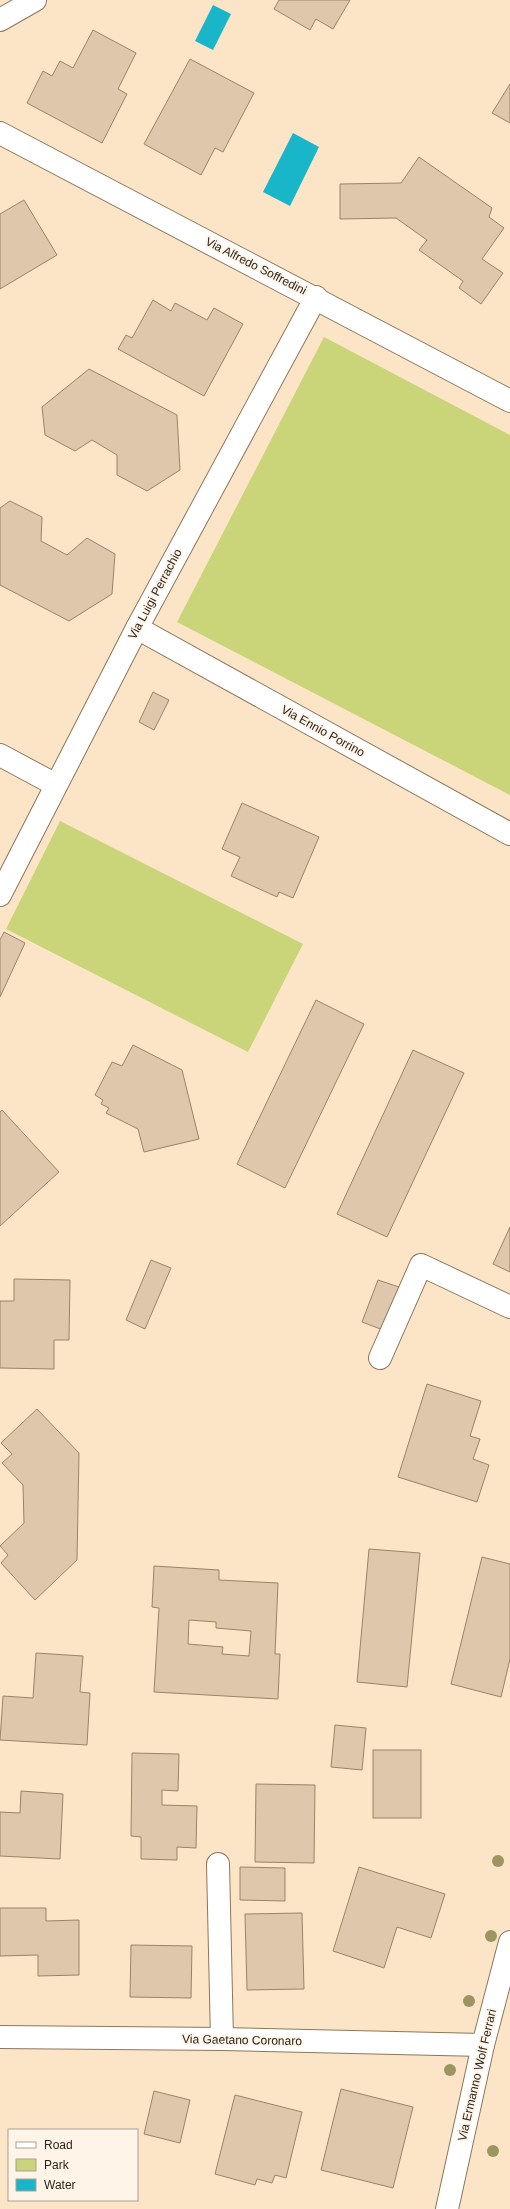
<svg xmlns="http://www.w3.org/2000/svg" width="510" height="2209" viewBox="0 0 510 2209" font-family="Arial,sans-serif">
<rect width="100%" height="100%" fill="#fce4c7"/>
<g fill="#c9d578">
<path d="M 324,337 L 510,435 L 510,795 L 177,622 Z"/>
<path d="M 60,821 L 303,944 L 248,1052 L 6,929 Z"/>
</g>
<g fill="#18b6c8">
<path d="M 213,5 L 231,14 L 213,50 L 195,41 Z"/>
<path d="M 293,133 L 319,147 L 290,206 L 263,192 Z"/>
</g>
<g fill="#dec7aa" stroke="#9a8469" fill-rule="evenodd">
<path d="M 279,0 L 350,0 L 333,29 L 316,19 L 310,30 L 274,9 Z"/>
<path d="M 93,30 L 136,53 L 118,89 L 127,94 L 102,143 L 27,103 L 43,71 L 52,76 L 60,61 L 73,68 Z"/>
<path d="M 190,59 L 254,93 L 223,152 L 215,148 L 201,175 L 144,144 Z"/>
<path d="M 510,84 L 510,123 L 492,113 Z"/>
<path d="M 419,157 L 492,208 L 489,217 L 504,228 L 482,259 L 503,273 L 481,304 L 459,288 L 463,281 L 419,250 L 427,240 L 396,218 L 340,219 L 340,184 L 401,183 Z"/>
<path d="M 24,200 L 57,255 L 0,289 L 0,214 Z"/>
<path d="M 153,300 L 171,311 L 175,303 L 207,320 L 214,308 L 243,324 L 204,396 L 118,349 L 126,335 L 132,338 Z"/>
<path d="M 89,369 L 177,415 L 180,470 L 147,491 L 117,475 L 117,455 L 92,440 L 75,451 L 45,435 L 42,407 Z"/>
<path d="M 10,501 L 42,517 L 41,541 L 67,555 L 87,538 L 115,554 L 112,594 L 69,621 L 0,585 L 0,508 Z"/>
<path d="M 153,692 L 169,700 L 154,730 L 139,722 Z"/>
<path d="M 242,803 L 319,837 L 293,898 L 279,892 L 277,897 L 231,876 L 240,857 L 222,849 Z"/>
<path d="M 4,932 L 25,943 L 0,997 L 0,940 Z"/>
<path d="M 316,1000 L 364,1024 L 285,1188 L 237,1164 Z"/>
<path d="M 133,1045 L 182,1070 L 199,1139 L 144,1152 L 138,1129 L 106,1113 L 109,1108 L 101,1104 L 103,1100 L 95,1095 L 112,1062 L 122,1066 Z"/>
<path d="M 413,1050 L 464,1073 L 387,1237 L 337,1214 Z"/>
<path d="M 2,1110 L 59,1172 L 0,1226 L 0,1112 Z"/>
<path d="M 510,1227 L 510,1272 L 493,1264 Z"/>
<path d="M 151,1260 L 171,1268 L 145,1329 L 126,1320 Z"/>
<path d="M 14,1279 L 70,1280 L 69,1340 L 54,1340 L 54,1369 L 0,1368 L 0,1301 L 14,1301 Z"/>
<path d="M 378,1280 L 399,1287 L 383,1330 L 362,1322 Z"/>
<path d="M 427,1384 L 481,1401 L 470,1436 L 480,1439 L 473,1459 L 489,1465 L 477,1502 L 398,1477 Z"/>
<path d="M 37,1409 L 79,1453 L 77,1560 L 35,1600 L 1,1563 L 8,1555 L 0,1546 L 24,1523 L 23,1485 L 2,1463 L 12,1454 L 1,1443 Z"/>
<path d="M 369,1549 L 420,1553 L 407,1687 L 357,1682 Z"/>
<path d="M 482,1557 L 510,1564 L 510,1659 L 501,1697 L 451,1684 Z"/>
<path d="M 154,1566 L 219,1570 L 219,1580 L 278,1583 L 275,1654 L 280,1654 L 278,1699 L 154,1692 L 159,1608 L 152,1607 ZM 189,1620 L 216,1622 L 216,1628 L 251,1631 L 249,1656 L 222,1654 L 223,1647 L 188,1644 Z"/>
<path d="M 36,1653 L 83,1656 L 80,1692 L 90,1693 L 87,1745 L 0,1740 L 3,1696 L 33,1698 Z"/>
<path d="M 335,1725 L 366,1728 L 362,1770 L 331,1767 Z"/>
<rect x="373" y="1750" width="48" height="68"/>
<path d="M 132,1753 L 179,1754 L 178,1791 L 162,1790 L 162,1805 L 197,1806 L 196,1848 L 177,1847 L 177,1860 L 141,1859 L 141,1837 L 131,1836 Z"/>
<path d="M 256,1784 L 315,1785 L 314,1863 L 255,1862 Z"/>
<path d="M 21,1791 L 63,1794 L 60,1859 L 0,1856 L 0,1812 L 20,1813 Z"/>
<path d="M 240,1867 L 285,1868 L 285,1901 L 240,1900 Z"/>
<path d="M 359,1867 L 445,1894 L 431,1938 L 397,1927 L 384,1968 L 333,1951 Z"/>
<path d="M 0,1908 L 46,1908 L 46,1921 L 79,1920 L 79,1975 L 38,1976 L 38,1955 L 0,1956 Z"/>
<path d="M 302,1913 L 304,1989 L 247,1990 L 245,1914 Z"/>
<path d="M 131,1945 L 192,1946 L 191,1998 L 130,1997 Z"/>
<path d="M 341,2089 L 413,2107 L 393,2188 L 321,2170 Z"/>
<path d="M 154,2091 L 190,2100 L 180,2143 L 144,2134 Z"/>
<path d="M 235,2095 L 302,2112 L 286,2178 L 275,2175 L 272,2183 L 257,2179 L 255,2185 L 215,2174 Z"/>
</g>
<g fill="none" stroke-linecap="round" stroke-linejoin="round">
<g stroke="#8c775c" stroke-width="24">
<g id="minor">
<path d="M 0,20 L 35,0"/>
<path d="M 0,133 L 510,401"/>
<path d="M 137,628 L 510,834"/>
<path d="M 0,755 L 56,785"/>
<path d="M 0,895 L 137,628 L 316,297"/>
<path d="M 380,1358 L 421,1265 L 510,1307"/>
<path d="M 218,1864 L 222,2039"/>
<path d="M 0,2037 L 222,2039 L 483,2045"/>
<path d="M 447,2209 L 483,2045 L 510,1942"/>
</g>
</g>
<use href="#minor" stroke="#fff" stroke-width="22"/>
</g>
<g fill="#9c9562">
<circle cx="498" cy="1861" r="6"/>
<circle cx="491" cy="1936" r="6"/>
<circle cx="469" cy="2001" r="6"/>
<circle cx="450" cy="2070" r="6"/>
<circle cx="493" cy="2151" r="6"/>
</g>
<g text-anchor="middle" stroke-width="3.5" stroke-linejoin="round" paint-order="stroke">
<g font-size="12" fill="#2d2419" stroke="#fef4e8">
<text transform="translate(256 266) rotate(27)" y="4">Via Alfredo Soffredini</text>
<text transform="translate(155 594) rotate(-62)" y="4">Via Luigi Perrachio</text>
<text transform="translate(323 731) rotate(29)" y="4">Via Ennio Porrino</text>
<text transform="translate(242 2040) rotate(1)" y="4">Via Gaetano Coronaro</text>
<text transform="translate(477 2075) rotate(-77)" y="4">Via Ermanno Wolf Ferrari</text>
</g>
</g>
<rect x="8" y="2129" width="130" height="72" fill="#fef4e8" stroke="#aaa195"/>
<rect x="16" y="2142" width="20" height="6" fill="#ffffff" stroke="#aaa195"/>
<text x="44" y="2149" font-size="12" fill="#2d2419">Road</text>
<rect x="16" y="2159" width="20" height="12" fill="#c9d578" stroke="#aaa195"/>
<text x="44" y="2169" font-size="12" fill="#2d2419">Park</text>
<rect x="16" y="2179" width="20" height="12" fill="#18b6c8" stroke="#aaa195"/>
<text x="44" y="2189" font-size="12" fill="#2d2419">Water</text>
</svg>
